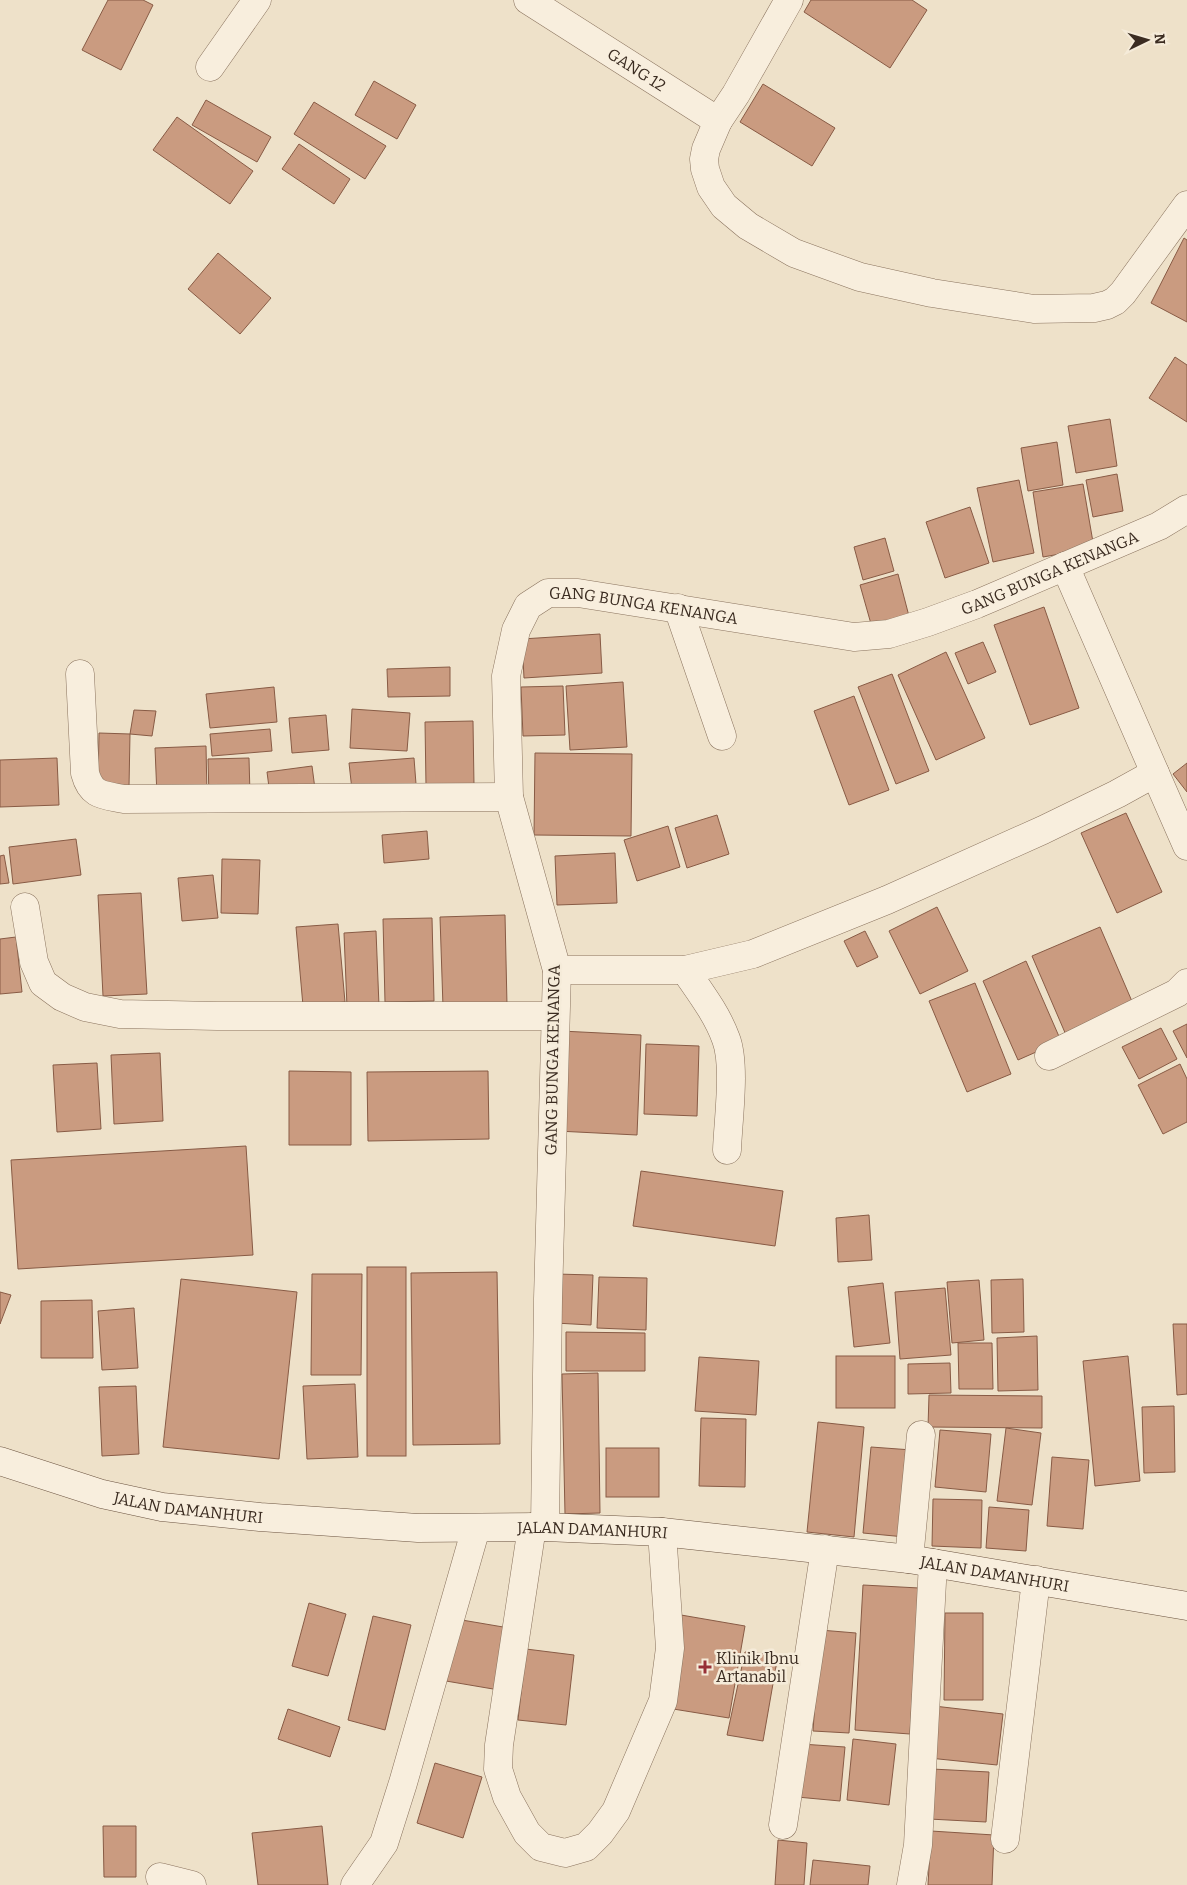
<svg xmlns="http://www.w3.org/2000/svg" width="1187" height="1885" viewBox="0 0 1187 1885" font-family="Bitter,serif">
<rect width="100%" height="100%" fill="#eee1c9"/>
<g fill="#ca9b80" stroke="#885b45">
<path d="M 108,0 L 143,0 L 153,5 L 121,70 L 82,50 Z"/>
<path d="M 811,0 L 912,0 L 927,10 L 890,68 L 804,12 Z"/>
<path d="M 374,81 L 416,105 L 397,139 L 355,115 Z"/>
<path d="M 763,84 L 835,128 L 812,166 L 740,122 Z"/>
<path d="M 206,100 L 271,137 L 257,162 L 192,125 Z"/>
<path d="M 314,102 L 386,146 L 365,179 L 294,134 Z"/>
<path d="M 177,117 L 253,171 L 230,204 L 153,150 Z"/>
<path d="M 299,144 L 350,179 L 334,204 L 282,169 Z"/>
<path d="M 1184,238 L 1187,240 L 1187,322 L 1151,303 Z"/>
<path d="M 218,253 L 271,298 L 240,334 L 188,289 Z"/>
<path d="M 1175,357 L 1187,365 L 1187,422 L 1149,398 Z"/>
<path d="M 1110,419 L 1117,466 L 1076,473 L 1068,426 Z"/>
<path d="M 1057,442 L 1063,485 L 1028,491 L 1021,448 Z"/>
<path d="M 1117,474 L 1123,511 L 1093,517 L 1086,480 Z"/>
<path d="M 1019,480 L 1034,553 L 993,562 L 977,488 Z"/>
<path d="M 1083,484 L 1094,548 L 1043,557 L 1033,492 Z"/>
<path d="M 970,507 L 989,563 L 945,578 L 926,522 Z"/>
<path d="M 885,538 L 894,571 L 863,580 L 854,547 Z"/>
<path d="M 898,574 L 910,620 L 873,631 L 860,585 Z"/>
<path d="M 1044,607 L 1079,708 L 1030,725 L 994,625 Z"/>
<path d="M 600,634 L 602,673 L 524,678 L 522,639 Z"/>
<path d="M 983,642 L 996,672 L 968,684 L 955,653 Z"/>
<path d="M 946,652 L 985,738 L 936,760 L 898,675 Z"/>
<path d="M 450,667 L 450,696 L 388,697 L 387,669 Z"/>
<path d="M 892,674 L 929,771 L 896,784 L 858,687 Z"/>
<path d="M 623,682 L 627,747 L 570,750 L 566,686 Z"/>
<path d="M 563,686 L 565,735 L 523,736 L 521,687 Z"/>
<path d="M 274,687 L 277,722 L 210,728 L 206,694 Z"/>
<path d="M 854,696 L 889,790 L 849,805 L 814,711 Z"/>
<path d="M 352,709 L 410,713 L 407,751 L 350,748 Z"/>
<path d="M 134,710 L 156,711 L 152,736 L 130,734 Z"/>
<path d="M 326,715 L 329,750 L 292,753 L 289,718 Z"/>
<path d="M 473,721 L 474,786 L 426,786 L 425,722 Z"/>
<path d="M 270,729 L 272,751 L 212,756 L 210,734 Z"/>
<path d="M 99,733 L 130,734 L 129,787 L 98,787 Z"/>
<path d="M 206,746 L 207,795 L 157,796 L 155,748 Z"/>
<path d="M 535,753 L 632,754 L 631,836 L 534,835 Z"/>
<path d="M 57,758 L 59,805 L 0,807 L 0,760 Z"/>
<path d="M 249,758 L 250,795 L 209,796 L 208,759 Z"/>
<path d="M 414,758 L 416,784 L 352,790 L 349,763 Z"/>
<path d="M 1187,763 L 1187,792 L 1173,774 Z"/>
<path d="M 312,766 L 315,789 L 270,795 L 267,772 Z"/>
<path d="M 1126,813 L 1162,892 L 1117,913 L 1081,833 Z"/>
<path d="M 717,815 L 729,854 L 687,868 L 675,828 Z"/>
<path d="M 668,826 L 680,867 L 637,881 L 624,840 Z"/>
<path d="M 427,831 L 429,859 L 384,863 L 382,835 Z"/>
<path d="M 76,839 L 81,875 L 13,884 L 9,847 Z"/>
<path d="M 615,853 L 617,903 L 557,905 L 555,856 Z"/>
<path d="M 4,855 L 9,883 L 0,884 L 0,856 Z"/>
<path d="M 222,859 L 260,860 L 258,914 L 221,913 Z"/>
<path d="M 213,875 L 218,918 L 182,921 L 178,878 Z"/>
<path d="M 141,893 L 147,994 L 103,996 L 98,895 Z"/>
<path d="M 937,907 L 968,971 L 920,994 L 889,931 Z"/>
<path d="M 505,915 L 507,1005 L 443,1007 L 440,917 Z"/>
<path d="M 432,918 L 434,1001 L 385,1002 L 383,919 Z"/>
<path d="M 338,924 L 345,1002 L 303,1006 L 296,927 Z"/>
<path d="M 1100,927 L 1134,1006 L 1066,1035 L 1032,956 Z"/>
<path d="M 376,931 L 379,1006 L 347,1007 L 344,933 Z"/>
<path d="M 865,931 L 878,957 L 857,967 L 844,941 Z"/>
<path d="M 16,937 L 22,992 L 0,994 L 0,939 Z"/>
<path d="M 1026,961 L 1061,1041 L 1018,1060 L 983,981 Z"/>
<path d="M 975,983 L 1011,1074 L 967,1092 L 929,1001 Z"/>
<path d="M 1187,1024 L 1187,1058 L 1173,1031 Z"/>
<path d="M 1161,1028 L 1177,1059 L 1139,1079 L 1122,1047 Z"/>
<path d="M 561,1031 L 641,1035 L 637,1135 L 557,1131 Z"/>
<path d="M 646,1044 L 699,1046 L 697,1116 L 644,1114 Z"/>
<path d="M 160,1053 L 163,1121 L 114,1124 L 111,1055 Z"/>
<path d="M 97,1063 L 101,1129 L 57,1132 L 53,1065 Z"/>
<path d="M 1180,1064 L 1187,1079 L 1187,1122 L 1163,1134 L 1138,1085 Z"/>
<path d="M 289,1071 L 351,1072 L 351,1145 L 289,1145 Z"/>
<path d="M 488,1071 L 489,1139 L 368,1141 L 367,1072 Z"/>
<path d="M 246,1146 L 253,1255 L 18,1269 L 11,1160 Z"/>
<path d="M 641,1171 L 783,1191 L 775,1246 L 633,1226 Z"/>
<path d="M 869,1215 L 872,1260 L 838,1262 L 836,1218 Z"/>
<rect x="367" y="1267" width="39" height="189"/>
<path d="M 497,1272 L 500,1444 L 413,1445 L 411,1273 Z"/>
<path d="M 312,1274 L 362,1274 L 361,1375 L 311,1375 Z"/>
<path d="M 556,1274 L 593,1275 L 591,1325 L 555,1323 Z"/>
<path d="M 599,1277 L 647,1278 L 646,1330 L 597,1328 Z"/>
<path d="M 181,1279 L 297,1292 L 279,1459 L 163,1447 Z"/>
<path d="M 1023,1279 L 1024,1332 L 992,1333 L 991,1280 Z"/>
<path d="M 979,1280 L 984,1340 L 952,1343 L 947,1282 Z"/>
<path d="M 883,1283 L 890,1343 L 854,1347 L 848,1287 Z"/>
<path d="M 945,1288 L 951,1355 L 900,1359 L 895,1292 Z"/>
<path d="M 0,1292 L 11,1295 L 0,1324 Z"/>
<path d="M 92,1300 L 93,1358 L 41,1358 L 41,1301 Z"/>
<path d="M 134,1308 L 138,1368 L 102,1370 L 98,1311 Z"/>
<path d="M 1173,1324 L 1187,1324 L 1187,1394 L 1177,1395 Z"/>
<path d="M 566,1332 L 645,1333 L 645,1371 L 566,1371 Z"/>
<path d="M 1037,1336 L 1038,1390 L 998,1391 L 997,1338 Z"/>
<path d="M 958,1343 L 992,1343 L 993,1389 L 959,1389 Z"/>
<rect x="836" y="1356" width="59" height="52"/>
<path d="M 1128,1356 L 1140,1481 L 1095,1486 L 1083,1361 Z"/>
<path d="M 699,1357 L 759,1361 L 756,1415 L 695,1411 Z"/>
<path d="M 950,1363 L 951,1393 L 908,1394 L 908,1364 Z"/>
<path d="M 598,1373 L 600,1513 L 565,1514 L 562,1374 Z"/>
<path d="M 355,1384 L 358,1457 L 307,1459 L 303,1386 Z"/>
<path d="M 136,1386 L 139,1454 L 102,1456 L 99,1387 Z"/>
<path d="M 929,1395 L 1042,1396 L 1042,1428 L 928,1427 Z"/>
<path d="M 1174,1406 L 1175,1472 L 1144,1473 L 1142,1407 Z"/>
<path d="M 701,1418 L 746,1419 L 745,1487 L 699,1486 Z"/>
<path d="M 818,1422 L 864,1427 L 854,1537 L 807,1532 Z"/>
<path d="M 1006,1428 L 1041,1433 L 1032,1505 L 997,1501 Z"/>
<path d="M 940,1430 L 991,1434 L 986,1492 L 935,1487 Z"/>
<path d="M 871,1447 L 912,1450 L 905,1537 L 863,1533 Z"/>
<rect x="606" y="1448" width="53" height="49"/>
<path d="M 1052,1457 L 1089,1460 L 1083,1529 L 1047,1526 Z"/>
<path d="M 933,1499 L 982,1500 L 981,1548 L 932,1546 Z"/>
<path d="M 989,1507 L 1029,1510 L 1026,1551 L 986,1548 Z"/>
<path d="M 863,1585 L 919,1588 L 910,1734 L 855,1730 Z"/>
<path d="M 309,1603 L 346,1614 L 328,1676 L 292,1666 Z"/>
<path d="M 945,1613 L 983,1613 L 983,1700 L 944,1700 Z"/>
<path d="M 681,1615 L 745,1626 L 729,1718 L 667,1708 Z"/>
<path d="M 373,1616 L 411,1625 L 385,1730 L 348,1720 Z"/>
<path d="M 456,1619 L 509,1628 L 499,1690 L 446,1681 Z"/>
<path d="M 820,1630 L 856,1633 L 849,1733 L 813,1731 Z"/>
<path d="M 526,1649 L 574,1655 L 566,1725 L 518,1720 Z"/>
<path d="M 745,1652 L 778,1655 L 763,1741 L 727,1735 Z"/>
<path d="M 934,1706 L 1003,1714 L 997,1765 L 929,1758 Z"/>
<path d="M 288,1709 L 340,1727 L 330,1757 L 278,1739 Z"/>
<path d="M 853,1739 L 896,1744 L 889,1805 L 847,1800 Z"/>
<path d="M 801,1744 L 845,1747 L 840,1801 L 797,1797 Z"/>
<path d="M 435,1763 L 482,1777 L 463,1838 L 417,1823 Z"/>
<path d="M 932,1769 L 989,1772 L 986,1822 L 929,1819 Z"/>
<path d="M 103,1826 L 136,1826 L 136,1877 L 104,1877 Z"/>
<path d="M 322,1826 L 328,1885 L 258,1885 L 252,1833 Z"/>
<path d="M 931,1831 L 994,1835 L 992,1885 L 928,1885 Z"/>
<path d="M 778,1840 L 807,1843 L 804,1885 L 775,1885 Z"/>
<path d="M 813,1860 L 870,1866 L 868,1885 L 810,1885 Z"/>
</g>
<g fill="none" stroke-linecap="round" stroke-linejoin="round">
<g stroke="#8a735e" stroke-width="29">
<g id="street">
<path id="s1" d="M 528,0 L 718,121 L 736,94 L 789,0"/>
<path d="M 210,67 L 257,0"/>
<path d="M 718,121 L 706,149 L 704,159 L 705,169 L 711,187 L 724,206 L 748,226 L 794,253 L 860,277 L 932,293 L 1034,309 L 1094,308 L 1107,305 L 1115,301 L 1123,293 L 1187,205"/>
<path d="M 678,608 L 722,736"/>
<path d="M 80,674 L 85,773 C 91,796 103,795 124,799 L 509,797"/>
<path d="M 1155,773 L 1187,846"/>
<path d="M 25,907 L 34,962 L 43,983 L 62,997 L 85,1007 L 120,1014 L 217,1016 L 555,1016"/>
<path d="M 557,970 L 685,970 L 753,954 L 887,900 L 1043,830 L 1117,794 L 1155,773 L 1065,566"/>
<path d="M 685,970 C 700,992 717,1014 726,1039 C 736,1065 728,1121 727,1150"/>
<path d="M 1049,1056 L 1177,993 L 1187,983"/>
<path d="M 532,1527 L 499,1745 L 498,1769 L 507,1797 L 527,1833 L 541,1847 L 565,1853 L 586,1847 L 600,1833 L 616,1811 L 663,1701 L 670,1648 L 662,1532"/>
<path id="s2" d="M 545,1527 L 548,1299 L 557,970 L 509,797 L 506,676 L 516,630 L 528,606 L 548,593 L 578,593 L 854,637 L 889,634 L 928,622 L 977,604 L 1159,526 L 1187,509"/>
<path d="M 909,1559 L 921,1435"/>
<path d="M 783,1825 L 825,1549"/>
<path d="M 1005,1839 L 1036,1580"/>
<path d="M 160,1877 L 192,1885"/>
<path d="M 355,1885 L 384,1843 L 403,1783 L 476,1528"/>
<path d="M 911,1885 L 918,1845 L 933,1563"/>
</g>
</g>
<g stroke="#6c5441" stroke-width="29">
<g id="secondary">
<path id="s3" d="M 0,1461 L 102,1494 L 162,1507 L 260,1517 L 418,1528 L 545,1527 L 662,1532 L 909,1559 L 1187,1606"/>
</g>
</g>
<use href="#street" stroke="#f8eedd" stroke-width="28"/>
<use href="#secondary" stroke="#f8eedd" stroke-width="28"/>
</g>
<path fill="#973037" stroke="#f5ebd9" stroke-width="2" d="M702.5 1659.5h5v5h5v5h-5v5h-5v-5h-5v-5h5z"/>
<g text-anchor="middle" stroke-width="5" stroke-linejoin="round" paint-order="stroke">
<g font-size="16" fill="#3b2c21" stroke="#f5ebd9">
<text dy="6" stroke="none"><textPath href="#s1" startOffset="129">GANG 12</textPath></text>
<text dy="6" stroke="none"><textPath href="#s2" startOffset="1472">GANG BUNGA KENANGA</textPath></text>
<text dy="6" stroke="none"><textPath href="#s2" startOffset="1052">GANG BUNGA KENANGA</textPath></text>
<text transform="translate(552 1060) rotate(-89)" y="6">GANG BUNGA KENANGA</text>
<text dy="6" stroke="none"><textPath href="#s3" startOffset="195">JALAN DAMANHURI</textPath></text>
<text dy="6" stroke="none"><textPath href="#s3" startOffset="600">JALAN DAMANHURI</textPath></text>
<text dy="6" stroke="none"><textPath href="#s3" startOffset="1005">JALAN DAMANHURI</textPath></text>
</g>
<g font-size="16" fill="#3b2c21" stroke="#f5ebd9" text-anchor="start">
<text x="716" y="1664">Klinik Ibnu<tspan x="716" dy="18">Artanabil</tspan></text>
</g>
</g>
<g transform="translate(1147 40) rotate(85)" stroke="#f5ebd9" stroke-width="4" paint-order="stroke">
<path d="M0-4L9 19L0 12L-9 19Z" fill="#3b2c21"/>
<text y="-8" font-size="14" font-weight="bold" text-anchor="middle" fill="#3b2c21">N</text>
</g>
</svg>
